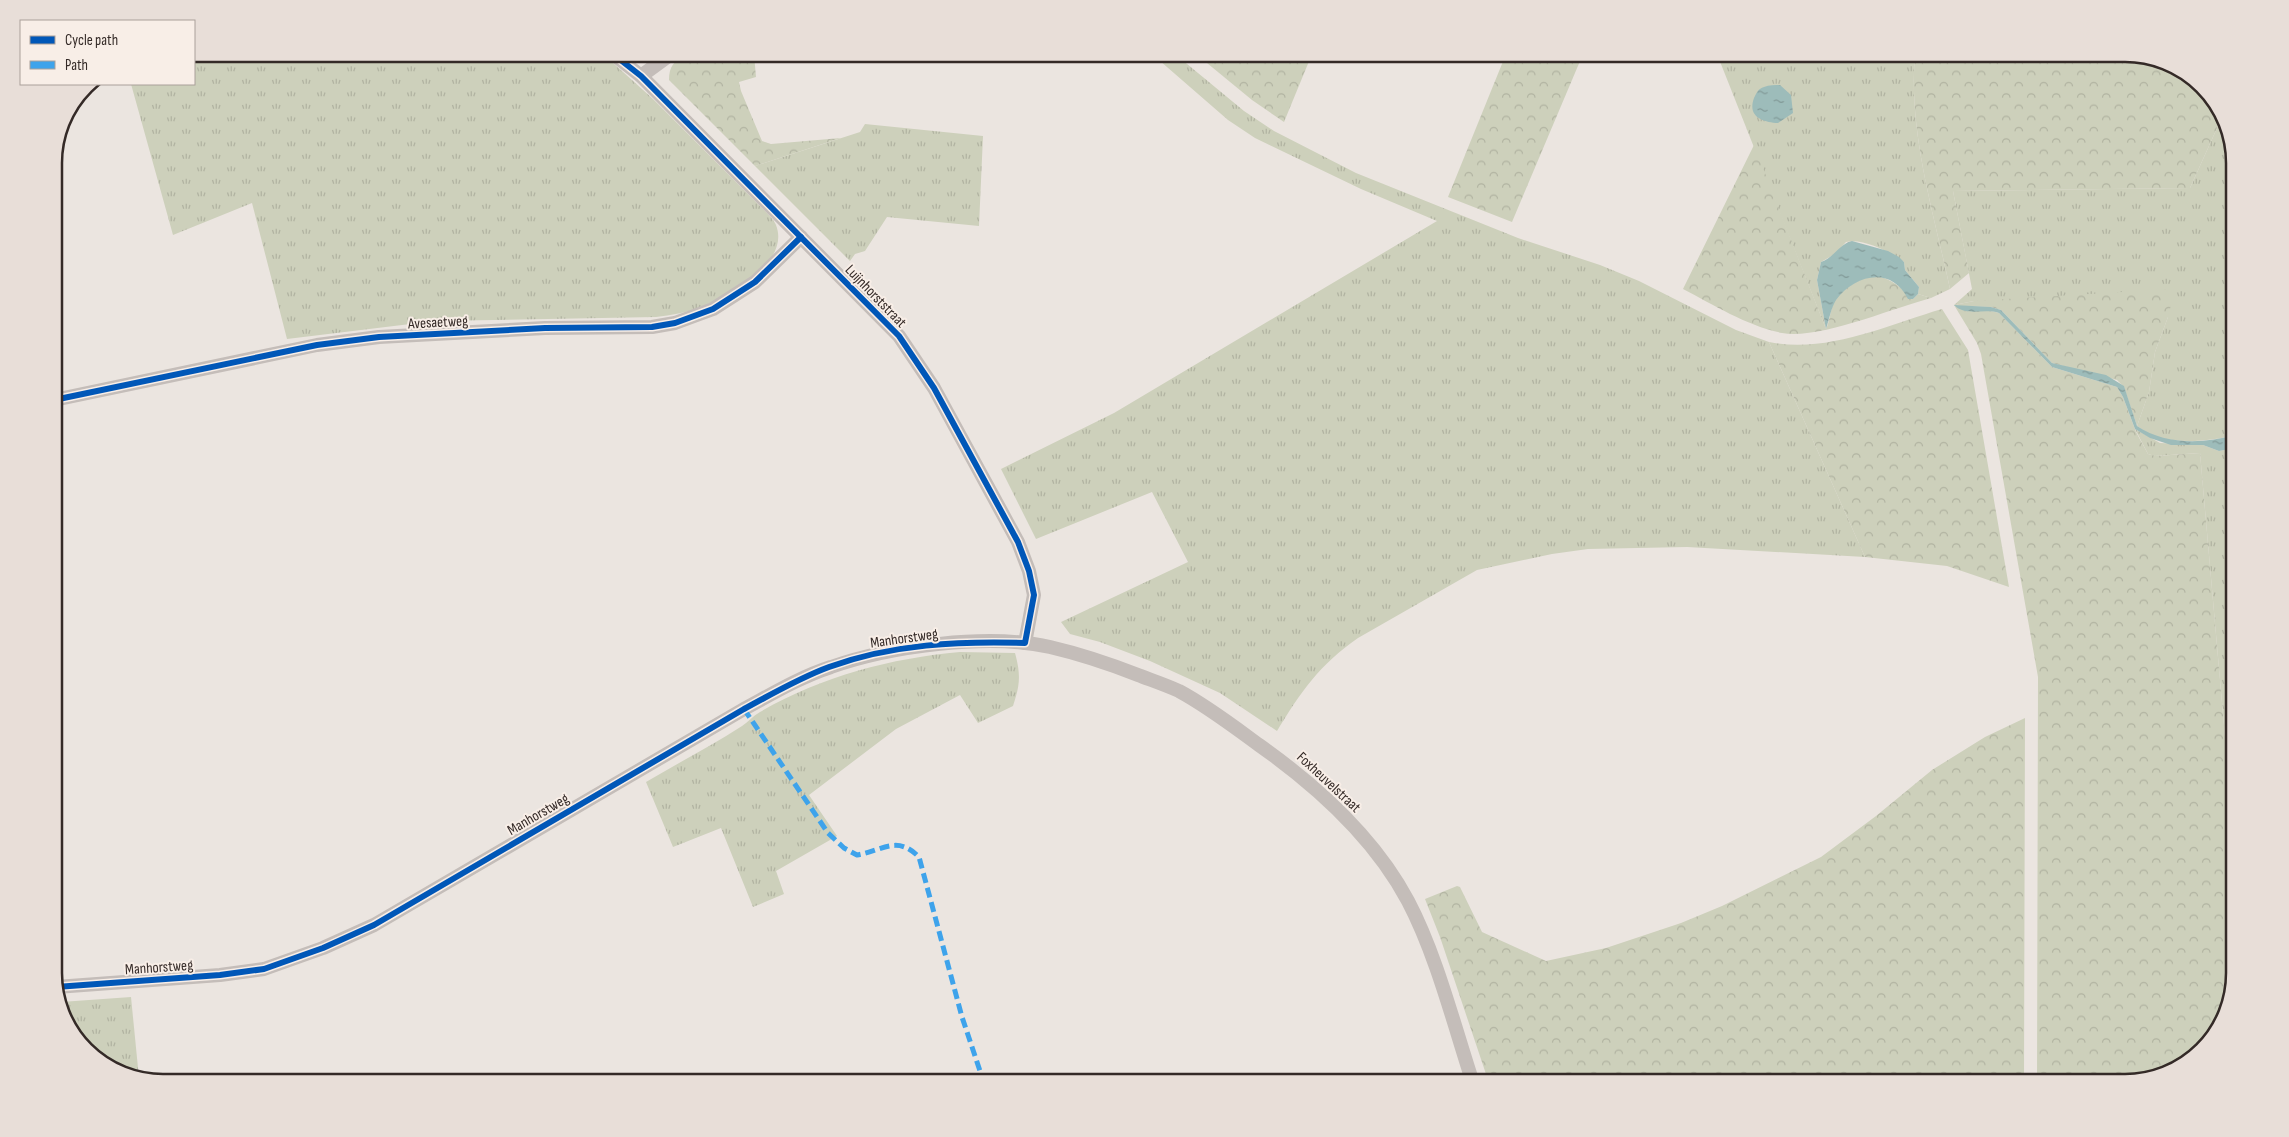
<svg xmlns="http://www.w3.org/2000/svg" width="2289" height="1137" viewBox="0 0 2289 1137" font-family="'Sofia Sans Condensed',sans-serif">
<defs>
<pattern id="grass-tufts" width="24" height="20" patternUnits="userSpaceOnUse" patternTransform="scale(1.25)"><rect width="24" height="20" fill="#cdd0bb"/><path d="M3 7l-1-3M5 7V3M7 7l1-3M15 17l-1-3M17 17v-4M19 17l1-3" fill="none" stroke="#b1b3a1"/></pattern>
<pattern id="forest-crowns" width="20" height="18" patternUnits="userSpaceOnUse" patternTransform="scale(1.25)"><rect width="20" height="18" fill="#cdd0bb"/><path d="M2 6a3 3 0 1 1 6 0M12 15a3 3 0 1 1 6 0" fill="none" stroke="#b1b3a1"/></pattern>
<pattern id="water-ripples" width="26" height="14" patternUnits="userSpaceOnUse" patternTransform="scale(1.25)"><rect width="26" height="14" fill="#9dbcba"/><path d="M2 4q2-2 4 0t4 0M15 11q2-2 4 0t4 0" fill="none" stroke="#819997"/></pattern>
</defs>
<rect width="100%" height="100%" fill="#ebe5e0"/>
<g fill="url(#grass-tufts)">
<path d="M 194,54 L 214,54 L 216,60 L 238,54 L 603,54 L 652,98 L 764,210 C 768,214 774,220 776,225 C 791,263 728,296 701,307 C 686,313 671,315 656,317 L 435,321 L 287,339 L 252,203 L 173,235 L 131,84 L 194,84 Z"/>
<path d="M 1152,54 L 1175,54 L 1244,111 L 1274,131 L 1356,173 L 1518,238 L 1600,265 L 1639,281 L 1736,330 L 1769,342 L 1865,557 L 1687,547 L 1588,549 L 1552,554 L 1477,570 L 1358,638 C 1320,664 1300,693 1277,731 L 1220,693 L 1150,661 L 1100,642 L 1070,634 L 1061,622 L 1188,562 L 1152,492 L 1036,539 L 1001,469 L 1114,413 L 1437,221 L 1361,189 L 1255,138 L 1228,120 Z"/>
<path d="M 1717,54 L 1915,54 C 1908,132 1934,213 1950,289 L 1931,298 L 1918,294 L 1919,287 L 1905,270 L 1904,262 C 1890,252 1863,238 1846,242 L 1835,254 L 1821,262 L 1817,280 L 1826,329 Z"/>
<path d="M 2222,117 L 2235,157 L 2235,435 C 2212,441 2181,444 2157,437 C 2150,435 2143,430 2137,426 L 2149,392 L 2155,352 L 2168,317 L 1974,301 L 1954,305 L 1972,289 L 1953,191 L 2190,188 Z"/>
<path d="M 865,124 L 983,136 L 979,226 L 887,217 L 865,251 L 855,254 L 850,261 L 755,166 L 860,132 Z"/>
<path d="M 2135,429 L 2160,443 L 2203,445 L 2219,451 L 2235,448 L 2235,850 L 2200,453 L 2155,456 L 2148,454 Z"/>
<path d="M 960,652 L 1015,653 C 1021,675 1020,685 1013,706 L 978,723 L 960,695 L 896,729 L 809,795 L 837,836 L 776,871 L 784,894 L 753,907 L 721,828 L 673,847 L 646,782 C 678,763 711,746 742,726 C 748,722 753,716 760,712 C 820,677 891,658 960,652 Z"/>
<path d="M 131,997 L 139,1078 L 115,1072 L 72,1035 L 61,1002 Z"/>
</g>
<g fill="url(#forest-crowns)">
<path d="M 685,54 L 754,54 L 756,77 L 739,82 L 741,91 L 762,141 L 771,144 L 841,138 L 755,166 L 669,80 C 669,66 674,62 685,54 Z"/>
<path d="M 1196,54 L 1312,54 L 1284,122 L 1252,100 Z"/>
<path d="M 1506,54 L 1583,54 L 1512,222 L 1448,197 Z"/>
<path d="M 1915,54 L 2125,54 L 2174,65 L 2217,102 L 2222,117 L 2190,188 L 1953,191 L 1969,273 L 1950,289 C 1934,213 1908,132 1915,54 Z"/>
<path d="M 1754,145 L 1826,329 C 1830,321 1830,310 1834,302 C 1842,288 1868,271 1884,278 C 1895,282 1905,291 1913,299 L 1918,294 L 1931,298 C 1893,308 1818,340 1782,333 C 1747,326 1714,305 1683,289 Z"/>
<path d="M 2171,289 L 2172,301 L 2168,317 L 2155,352 L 2149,392 L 2137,426 L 2124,387 L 2117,380 L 2052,363 L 2001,310 L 1991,307 L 1955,306 C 1972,315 1982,307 1999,313 L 2052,367 L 2117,387 L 2123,397 L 2136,432 L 2148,454 L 2156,456 L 2200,453 L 2235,850 L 2235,973 L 2224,1022 L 2186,1065 L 2126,1083 L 2037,1083 L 2038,677 L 1981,354 L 1977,343 L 1954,305 L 1974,301 Z"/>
<path d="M 1942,309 L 1968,350 L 2009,587 L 1947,566 L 1865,557 L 1769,342 C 1827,354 1887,325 1942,309 Z"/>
<path d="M 2025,718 L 2024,1082 L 1489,1083 L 1440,937 L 1425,899 L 1457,886 L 1460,887 L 1482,932 L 1546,961 L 1606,948 L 1681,923 L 1722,906 L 1821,857 L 1876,816 L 1932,770 L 1985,737 Z"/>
</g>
<g fill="url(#water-ripples)">
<path d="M 1780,85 L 1791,95 L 1793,113 L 1778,123 C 1763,122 1747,117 1754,98 C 1757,92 1758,89 1764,87 C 1769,85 1775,85 1780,85 Z"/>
<path d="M 1852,241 L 1888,251 L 1899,257 L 1904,262 L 1905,270 L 1919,287 L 1918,294 L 1913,299 L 1908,299 C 1892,266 1855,274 1836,300 C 1831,308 1829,320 1826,329 L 1817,280 L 1821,262 C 1835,257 1839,244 1852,241 Z"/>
<path d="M 1954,305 L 1991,307 L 2001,310 L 2052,363 L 2106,375 L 2124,386 L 2137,426 C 2165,445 2203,444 2235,435 L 2235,448 L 2219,451 L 2203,445 L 2171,445 L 2150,438 L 2135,429 L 2123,397 L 2117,387 L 2052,367 L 1999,313 C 1984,308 1966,317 1954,305 Z"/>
</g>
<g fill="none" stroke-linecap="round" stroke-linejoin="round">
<g stroke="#c4bdb9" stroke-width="14">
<path d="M 613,54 L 641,76 L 899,336 L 934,388 L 1018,542 L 1029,571 L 1034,595 L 1025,643"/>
<path d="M 641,76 L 671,54"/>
<path d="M 54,400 L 317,345 L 379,337 L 545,328 L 652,327 L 675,323 L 713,309 L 755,282 L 801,237"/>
<path d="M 56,987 L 220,975 L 264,969 L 323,948 L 374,925 L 744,709 C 772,694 800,677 831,667 C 891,646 988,633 1050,647 C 1080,654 1110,664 1138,675 C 1151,680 1166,685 1179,691 C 1207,706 1233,726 1259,745 C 1317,786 1374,837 1408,901 C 1436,954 1454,1025 1473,1083"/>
</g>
<path stroke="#3ea3eb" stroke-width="5" stroke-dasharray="10 5" stroke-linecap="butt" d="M 744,709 L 828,833 L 844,848 L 857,855 C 884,850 897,835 919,857 L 962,1017 L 984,1083"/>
<g stroke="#f8eee7" stroke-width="9">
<g id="cycleway">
<path d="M 54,400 L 317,345 L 379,337 L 545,328 L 652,327 L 675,323 L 713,309 L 755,282 L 801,237"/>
<path d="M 56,987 L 220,975 L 264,969 L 323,948 L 374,925 L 744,709 C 772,694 799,678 829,667 C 892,644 959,641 1025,643 L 1034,595 L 1029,571 L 1018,542 L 934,388 L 899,336 L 641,76 L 613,54"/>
</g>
</g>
<use href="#cycleway" stroke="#0057b8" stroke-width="6"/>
</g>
<g text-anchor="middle" stroke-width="4" stroke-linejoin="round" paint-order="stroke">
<g font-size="15" fill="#342a27" stroke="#f8eee7">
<text transform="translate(876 296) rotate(46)" y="5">Luijnhorststraat</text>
<text transform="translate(438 322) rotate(-3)" y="5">Avesaetweg</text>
<text transform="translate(904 638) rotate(-8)" y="5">Manhorstweg</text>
<text transform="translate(1329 782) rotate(43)" y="5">Foxheuvelstraat</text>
<text transform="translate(538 814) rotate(-30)" y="5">Manhorstweg</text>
<text transform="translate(159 967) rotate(-4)" y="5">Manhorstweg</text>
</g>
</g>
<path d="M0 0H2289V1137H0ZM163 62H2125A101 101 0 0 1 2226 163V973A101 101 0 0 1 2125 1074H163A101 101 0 0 1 62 973V163A101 101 0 0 1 163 62Z" fill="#e8ded8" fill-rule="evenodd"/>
<path fill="none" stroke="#342a27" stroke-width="2.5" d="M163 62H2125A101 101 0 0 1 2226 163V973A101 101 0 0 1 2125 1074H163A101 101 0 0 1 62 973V163A101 101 0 0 1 163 62Z"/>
<rect x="20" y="20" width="175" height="65" fill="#f8eee7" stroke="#aaa09a"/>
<rect x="30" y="36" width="25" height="8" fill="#0057b8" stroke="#aaa09a"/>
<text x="65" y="45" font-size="15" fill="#342a27">Cycle path</text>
<rect x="30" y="61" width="25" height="8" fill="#3ea3eb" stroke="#aaa09a"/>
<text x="65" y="70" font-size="15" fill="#342a27">Path</text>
</svg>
